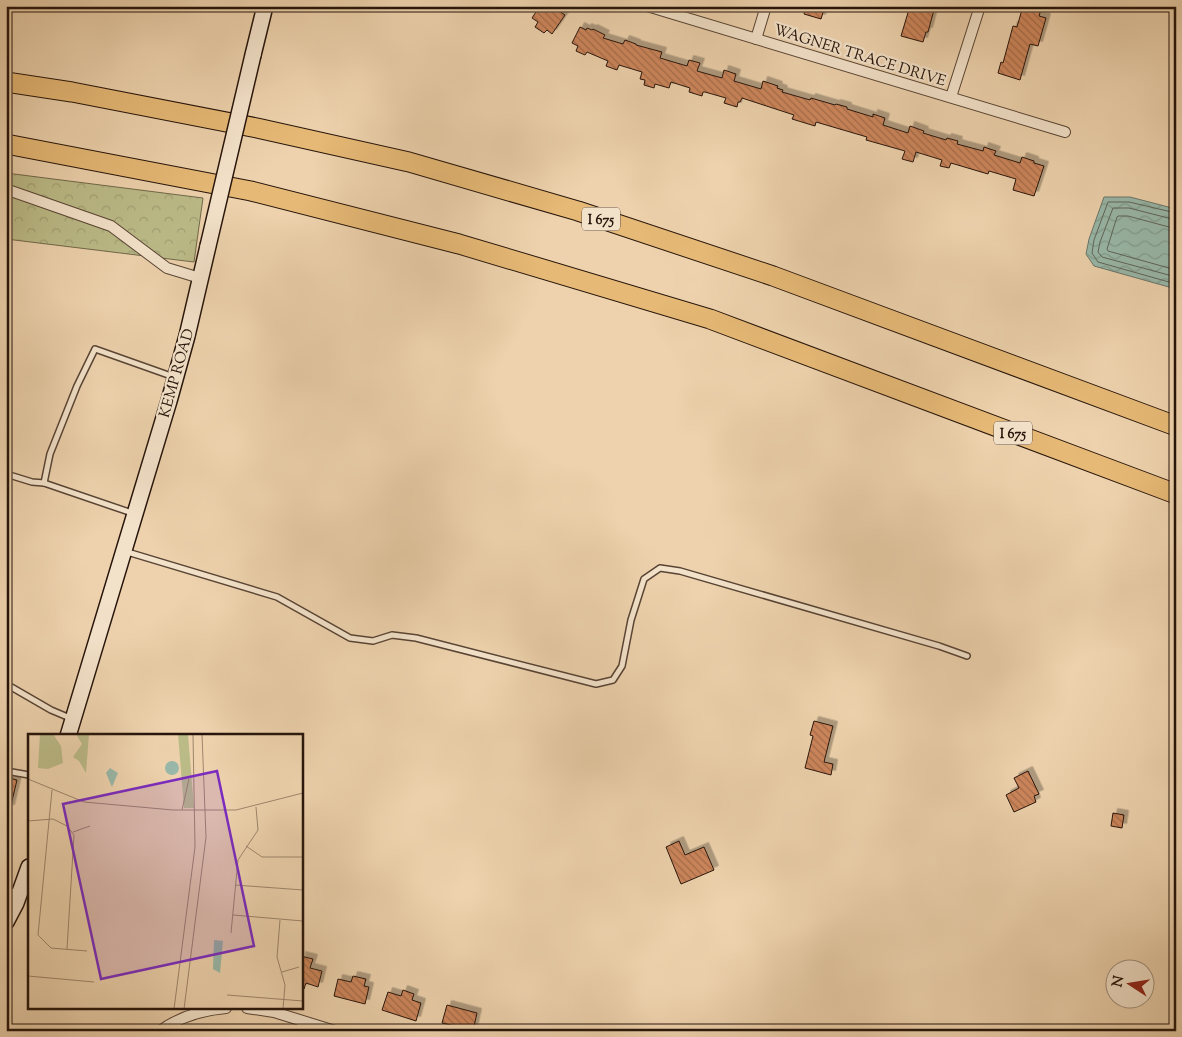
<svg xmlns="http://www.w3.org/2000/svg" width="1182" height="1037" viewBox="0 0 1182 1037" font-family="'Sorts Mill Goudy',serif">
<defs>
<pattern id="forest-crowns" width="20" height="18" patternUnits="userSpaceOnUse" patternTransform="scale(1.25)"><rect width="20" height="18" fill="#bb8"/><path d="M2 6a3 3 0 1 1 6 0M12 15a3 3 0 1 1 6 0" fill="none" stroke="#a1a074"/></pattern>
<pattern id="water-waves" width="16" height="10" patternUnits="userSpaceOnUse" patternTransform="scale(1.25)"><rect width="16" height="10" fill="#99b8a9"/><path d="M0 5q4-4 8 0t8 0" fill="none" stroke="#849d90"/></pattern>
<pattern id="building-back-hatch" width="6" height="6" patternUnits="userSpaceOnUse" patternTransform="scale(1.25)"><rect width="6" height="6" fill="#cd865c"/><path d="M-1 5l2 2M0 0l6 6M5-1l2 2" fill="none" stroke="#a66c4a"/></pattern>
<filter id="shadow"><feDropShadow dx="4.5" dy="-4.5" stdDeviation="0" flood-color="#0004"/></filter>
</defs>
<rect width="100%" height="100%" fill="#edd2ad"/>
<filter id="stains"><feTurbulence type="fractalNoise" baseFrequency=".004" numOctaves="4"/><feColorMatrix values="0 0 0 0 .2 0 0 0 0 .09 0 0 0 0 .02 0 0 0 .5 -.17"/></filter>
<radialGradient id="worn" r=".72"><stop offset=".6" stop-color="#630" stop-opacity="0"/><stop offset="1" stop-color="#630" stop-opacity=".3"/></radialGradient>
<path fill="url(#forest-crowns)" stroke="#71684a" d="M 6,173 L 203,198 L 194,262 L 6,239 Z"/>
<path fill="url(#water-waves)" stroke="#6b776a" d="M 1104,197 L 1130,197 L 1176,209 L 1176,289 L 1094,266 L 1086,254 L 1089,239 Z"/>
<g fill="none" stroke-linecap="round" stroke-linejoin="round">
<g stroke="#60665a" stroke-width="1">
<path d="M 1176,213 L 1129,202 L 1108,202 L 1094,240 L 1092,253 L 1098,262 L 1176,284"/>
<path d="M 1176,220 L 1129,208 L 1113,208 L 1100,242 L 1098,252 L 1102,257 L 1176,277"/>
<path d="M 1176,227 L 1169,227 L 1128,216 L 1118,216 L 1117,217 L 1107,249 L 1108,251 L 1176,270"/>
</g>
</g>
<g fill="url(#building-back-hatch)" stroke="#27150b" filter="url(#shadow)">
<path d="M 540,6 L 552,6 L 565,15 L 552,34 L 547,30 L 544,33 L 535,27 L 538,22 L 532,18 Z"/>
<path d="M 806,6 L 825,6 L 821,19 L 804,14 Z"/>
<path d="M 910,6 L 935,6 L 928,32 L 926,32 L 923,42 L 901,36 Z"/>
<path d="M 1023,6 L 1042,6 L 1039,16 L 1046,18 L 1038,46 L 1030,44 L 1020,80 L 998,73 L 1001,62 L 1003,63 L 1013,26 L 1017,27 Z"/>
<path d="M 580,27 L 586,30 L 587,28 L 592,30 L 593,29 L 605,35 L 603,38 L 623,44 L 625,40 L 636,44 L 636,45 L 662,52 L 660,58 L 687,66 L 689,60 L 700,63 L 697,71 L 722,78 L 724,70 L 736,74 L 734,81 L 761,89 L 763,81 L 778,86 L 777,88 L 783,90 L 782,92 L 810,100 L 811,98 L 835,105 L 836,104 L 847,107 L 847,109 L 873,117 L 873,114 L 885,118 L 883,125 L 908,133 L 910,126 L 924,131 L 923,133 L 946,140 L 947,138 L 958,141 L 957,144 L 983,151 L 984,147 L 996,151 L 994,155 L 1020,163 L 1022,157 L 1034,161 L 1034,163 L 1044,166 L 1034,196 L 1013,190 L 1016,179 L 989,171 L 988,174 L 951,163 L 949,168 L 940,166 L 942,160 L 916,152 L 913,162 L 902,159 L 905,151 L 866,140 L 867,137 L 816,122 L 815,126 L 792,119 L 794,115 L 742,98 L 740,102 L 738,102 L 737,107 L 724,103 L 726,98 L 705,92 L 703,92 L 702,96 L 689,92 L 690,88 L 671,82 L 669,88 L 655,84 L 654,88 L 644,85 L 645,80 L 640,79 L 642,72 L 619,65 L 617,70 L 606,66 L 608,61 L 587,52 L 585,55 L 576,51 L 578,46 L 572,43 Z"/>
<path d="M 814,721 L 833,726 L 824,762 L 833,764 L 831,775 L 805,768 L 813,736 L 810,735 Z"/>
<path d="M 1028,771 L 1039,794 L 1034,796 L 1036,802 L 1014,812 L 1006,795 L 1019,788 L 1014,778 Z"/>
<path d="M 6,777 L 17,780 L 10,809 L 6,809 Z"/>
<path d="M 1113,813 L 1124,815 L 1122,828 L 1111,826 Z"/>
<path d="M 679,841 L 685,855 L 704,847 L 714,870 L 681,884 L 666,847 Z"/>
<path d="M 301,956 L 313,959 L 310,968 L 322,971 L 318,987 L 306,983 L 304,989 L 301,988 Z"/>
<path d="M 353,976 L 366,979 L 364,986 L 369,987 L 365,1004 L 334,996 L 338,979 L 351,982 Z"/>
<path d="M 403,990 L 414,994 L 412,1000 L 421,1003 L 416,1021 L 382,1010 L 388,992 L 401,996 Z"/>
<path d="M 447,1005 L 477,1013 L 473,1031 L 458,1031 L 459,1027 L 442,1023 Z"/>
</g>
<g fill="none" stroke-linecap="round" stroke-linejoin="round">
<g stroke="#584434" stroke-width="8">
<g id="lane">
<path d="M 6,474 L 32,482 L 44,483"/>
<path d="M 132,513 L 44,483 L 50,454 L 77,386 L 95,349 L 174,377"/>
<path d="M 124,551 L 277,597 L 350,638 L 373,641 L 392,635 L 416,638 L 596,684 L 613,680 L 622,666 L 631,620 L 644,579 L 660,568 L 680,571 L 939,646 L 967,656"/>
<path d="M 6,684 L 51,710 L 70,718"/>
<path d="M 6,771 L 29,775"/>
<path d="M 6,890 L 19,893"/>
</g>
</g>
<g stroke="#584434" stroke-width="12">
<g id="street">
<path d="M 647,6 L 1065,132"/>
<path d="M 756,39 L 766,6"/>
<path d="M 951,97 L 980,6"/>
<path d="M 11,191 L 111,226 L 167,268 L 200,278"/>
<path d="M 247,1008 L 274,1012 L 335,1031"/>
<path d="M 160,1031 C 179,1017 203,1010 226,1008"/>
</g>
</g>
<g stroke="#27150b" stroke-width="18">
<g id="secondary">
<path d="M 253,55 L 265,6"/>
<path d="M 68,736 L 169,401 L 187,336 L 208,246"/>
<path d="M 6,922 L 16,903 L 29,867"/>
</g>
</g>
<g stroke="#27150b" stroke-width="21">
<g id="highway">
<path d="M 6,82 L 72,92 L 257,128 L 409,162 L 578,211 L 773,276 L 1176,426"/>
<path d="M 6,144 L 251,191 L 459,244 L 710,319 L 1176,494"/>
</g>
</g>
<use href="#lane" stroke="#f3e2ca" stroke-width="5"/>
<use href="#street" stroke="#f3e2ca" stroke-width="10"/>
<use href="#secondary" stroke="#f3e2ca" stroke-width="15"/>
<use href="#highway" stroke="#e6b976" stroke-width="19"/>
<g stroke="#27150b" stroke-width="18" stroke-linecap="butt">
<path id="secondary-bridge" d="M 208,246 L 253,55"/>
</g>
<use href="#secondary-bridge" stroke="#f3e2ca" stroke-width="15"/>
</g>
<g text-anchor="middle" stroke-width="4.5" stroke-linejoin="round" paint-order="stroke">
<g fill="#f3e2ca" stroke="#645244" stroke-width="1">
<rect x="582" y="207.5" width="38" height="23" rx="4"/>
<rect x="994" y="421.5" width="38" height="23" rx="4"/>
</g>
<g font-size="14" font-weight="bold" fill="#27150b">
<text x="601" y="224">I 675</text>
<text x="1013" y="438">I 675</text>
</g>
<g font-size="15" fill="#27150b" stroke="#f3e2ca">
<text transform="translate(860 55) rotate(17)" y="5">WAGNER TRACE DRIVE</text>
<text transform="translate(176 373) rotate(-74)" y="5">KEMP ROAD</text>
</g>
</g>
<g transform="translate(28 734)">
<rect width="275" height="275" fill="#edd2ad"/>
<path d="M 12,0 L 25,0 L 33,12 L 35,29 L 20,35 L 10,34 ZM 48,0 L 61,0 L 58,39 L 51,27 L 45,23 L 54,10 ZM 150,0 L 160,0 L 166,74 L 156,74 Z" fill="#bb8"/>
<path d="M137 34a7 7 0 1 1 14 0a7 7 0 1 1-14 0ZM 82,34 L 90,39 L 84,53 L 78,39 ZM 186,206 L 195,207 L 192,239 L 185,235 Z" fill="#99b8a9"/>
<path fill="none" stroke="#9e866c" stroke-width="1" d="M 0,45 L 56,68 L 145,76 L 208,76 L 275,59M 24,56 L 10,201 L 23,214 L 59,217M 154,76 L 161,45M 0,87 L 25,85 L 39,92 L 46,101 L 39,215M 45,98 L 62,92M 218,112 L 234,123 L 274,123M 207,151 L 275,156M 205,181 L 275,187M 252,186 L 249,223 L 257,251 L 255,275M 203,199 L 210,126 L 230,96 L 228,73M 254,238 L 271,233M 0,242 L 66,248M 199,261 L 275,267M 146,275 L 167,113 L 165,0M 156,275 L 178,103 L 174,0"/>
<path fill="#7b2cbf" fill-opacity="0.15" stroke="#7b2cbf" stroke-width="2.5" d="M 189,37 L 226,212 L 73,245 L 35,70 Z"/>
<rect width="275" height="275" fill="none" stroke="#27150b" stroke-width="2.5"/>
</g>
<rect width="1182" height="1037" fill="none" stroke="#edd2ad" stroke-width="25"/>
<rect x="8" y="8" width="1167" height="1022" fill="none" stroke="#27150b" stroke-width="2.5"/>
<rect x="12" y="12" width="1157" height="1012" fill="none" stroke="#27150b"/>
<g transform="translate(1130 984) rotate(282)"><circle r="24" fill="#f3e2ca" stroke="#a1907e"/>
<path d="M0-4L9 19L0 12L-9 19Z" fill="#8f2418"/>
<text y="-8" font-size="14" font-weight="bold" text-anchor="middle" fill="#27150b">N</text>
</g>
<rect width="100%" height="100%" filter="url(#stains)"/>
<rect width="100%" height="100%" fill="url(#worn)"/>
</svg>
